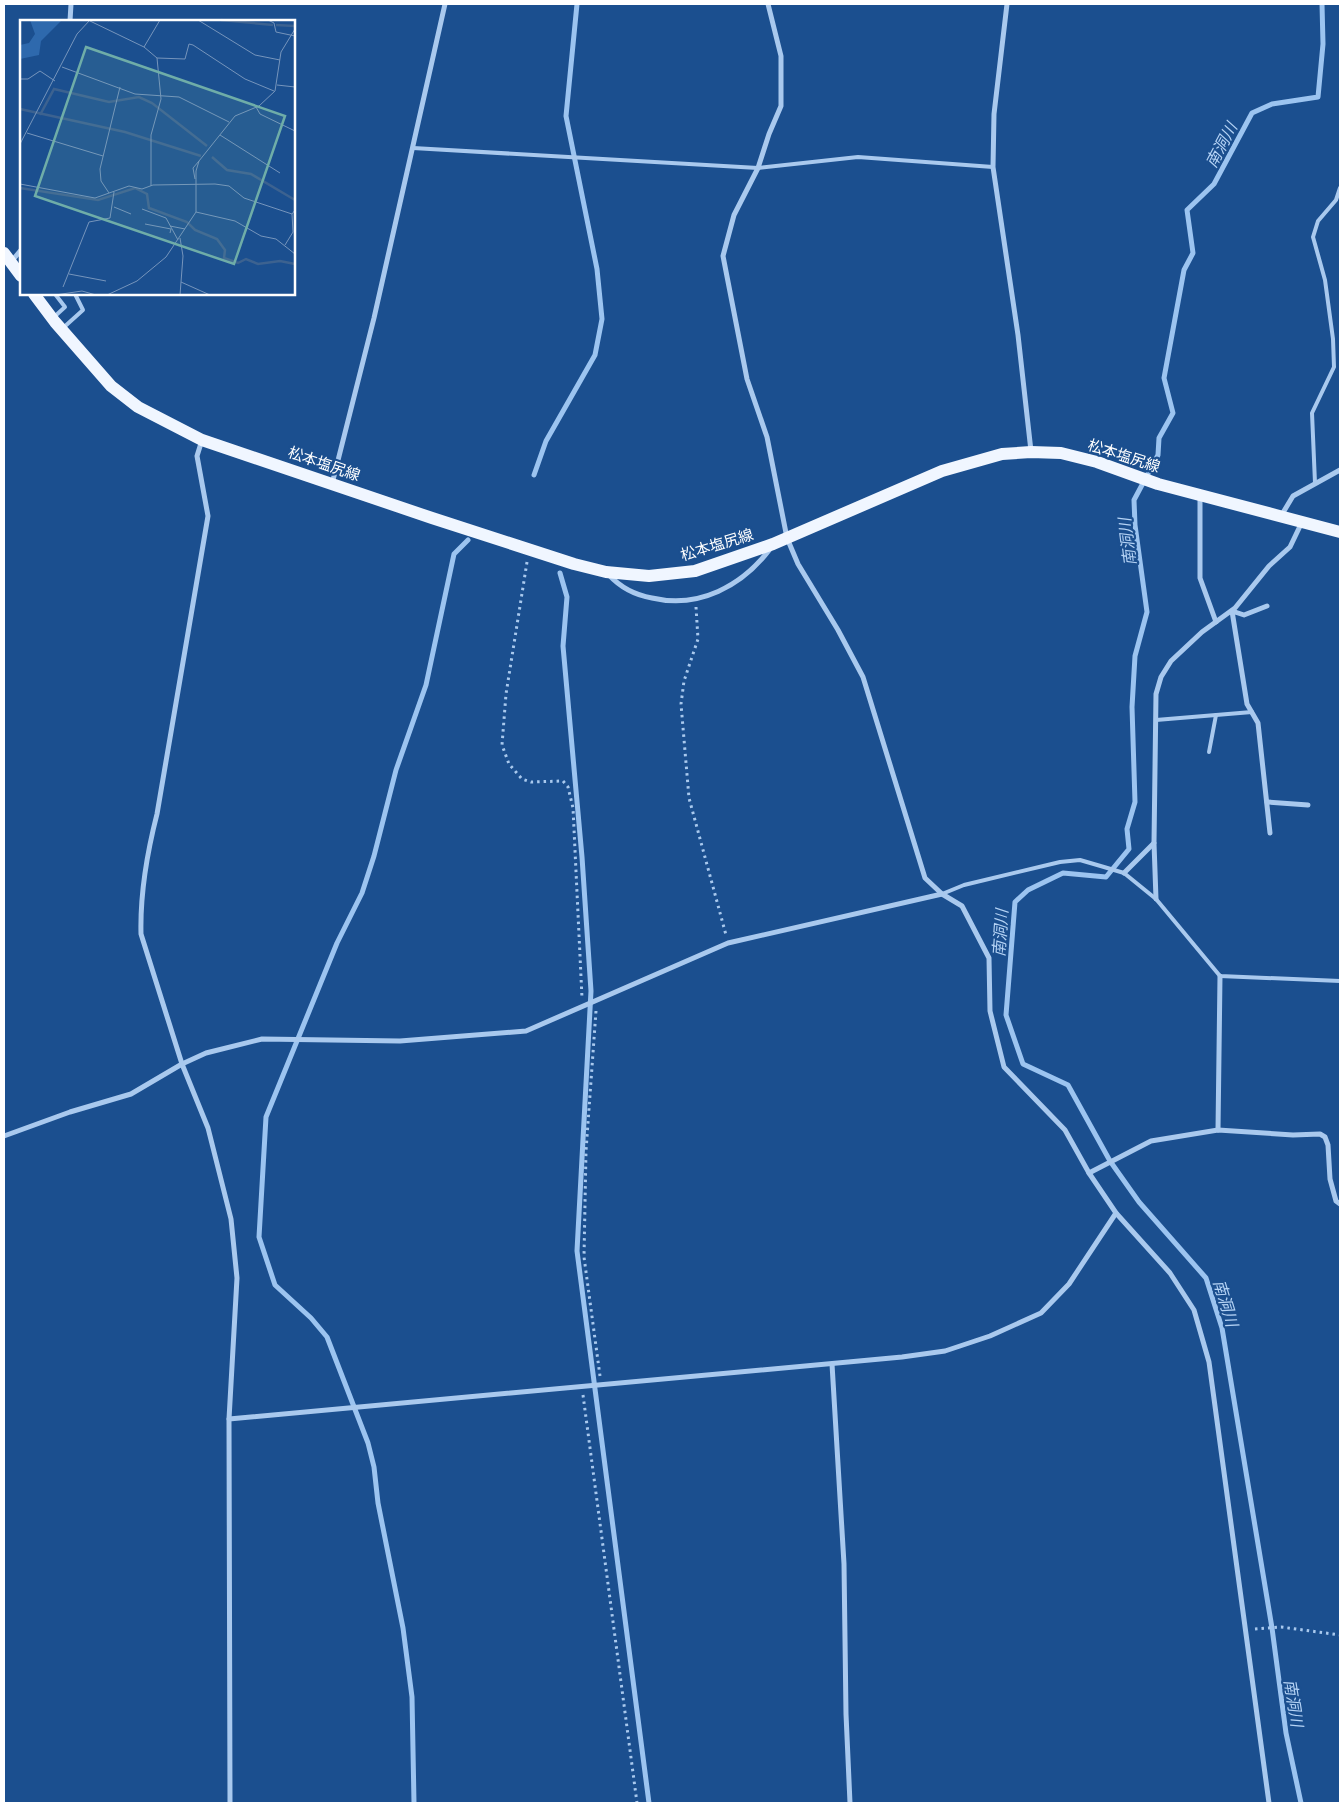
<svg xmlns="http://www.w3.org/2000/svg" width="1344" height="1807" viewBox="0 0 1344 1807" font-family="'Titillium Web','Noto Sans JP',sans-serif">
<rect width="100%" height="100%" fill="#1b4f8f"/>
<g fill="none" stroke-linecap="round" stroke-linejoin="round">
<g stroke="#9cc4f0" stroke-width="5">
<path d="M 534,475 L 546,441 L 595,355 L 602,319 L 597,269 L 566,116 L 577,4"/>
<path d="M 560,573 L 567,597 L 563,646 L 582,857 L 591,991 L 577,1251 L 649,1803"/>
<path d="M 414,1803 L 412,1697 L 403,1628 L 378,1503 L 374,1467 L 368,1443 L 327,1337 L 311,1318 L 275,1285 L 259,1237 L 266,1117 L 337,943 L 362,893 L 374,856 L 396,770 L 426,685 L 454,554 L 468,540"/>
<path d="M 1301,1803 L 1286,1733 L 1272,1628 L 1222,1328 L 1206,1278 L 1139,1202 L 1110,1161 L 1068,1085 L 1023,1064 L 1006,1015 L 1015,902 L 1028,890 L 1063,873 L 1106,877 L 1129,849 L 1127,829 L 1135,802 L 1132,707 L 1135,656 L 1147,612 L 1135,525 L 1134,500 L 1158,455 L 1159,438 L 1173,413 L 1164,378 L 1184,270 L 1193,253 L 1187,210 L 1214,184 L 1252,113 L 1272,104 L 1318,97 L 1323,44 L 1322,4"/>
</g>
<g stroke="#a9c9ee" stroke-width="3" stroke-dasharray="2.5 4" stroke-linecap="butt">
<path d="M 527,562 L 506,694 L 502,745 L 509,764 L 522,779 L 531,782 L 563,781 L 568,787 L 573,808 L 582,998"/>
<path d="M 696,607 L 698,639 L 684,681 L 681,704 L 689,798 L 726,935"/>
<path d="M 596,1011 L 586,1151 L 584,1257 L 600,1376"/>
<path d="M 583,1395 L 637,1803"/>
<path d="M 1255,1629 L 1281,1627 L 1340,1635"/>
</g>
<g stroke="#a9c9ee" stroke-width="4">
<path d="M 413,148 L 758,168 L 858,157 L 993,167"/>
<path d="M 54,317 L 65,307 L 55,294"/>
<path d="M 63,328 L 83,310 L 75,294"/>
<path d="M 1315,483 L 1312,413 L 1334,367 L 1333,339 L 1325,280 L 1313,237 L 1318,221 L 1336,200 L 1340,188"/>
<path d="M 1156,720 L 1252,712"/>
<path d="M 1209,752 L 1216,715"/>
<path d="M 942,894 L 964,885 L 1060,862 L 1080,860 L 1104,867 L 1124,873 L 1156,899 L 1220,976 L 1340,981"/>
</g>
<g stroke="#a9c9ee" stroke-width="5">
<path d="M 768,4 L 781,56 L 781,106 L 769,134 L 758,168 L 734,215 L 723,256 L 747,379 L 767,437 L 787,538 L 798,564 L 838,630 L 863,677 L 925,878 L 942,894 L 962,906 L 989,958 L 990,1011 L 1004,1067 L 1065,1130 L 1089,1173 L 1116,1213 L 1170,1273 L 1194,1310 L 1209,1362 L 1269,1803"/>
<path d="M 1007,4 L 994,114 L 993,167 L 1018,335 L 1031,451"/>
<path d="M 70,21 L 71,4"/>
<path d="M 11,262 L 21,250"/>
<path d="M 202,440 L 197,456 L 208,516 L 157,814 C 147,853 140,894 141,934 L 182,1064 L 208,1128 L 231,1219 L 237,1278 L 229,1419 L 230,1803"/>
<path d="M 332,484 L 374,318 L 445,4"/>
<path d="M 1200,496 L 1200,578 L 1216,622"/>
<path d="M 1281,516 L 1293,496 L 1340,470"/>
<path d="M 609,575 C 621,588 635,595 652,598 C 699,609 742,586 770,549"/>
<path d="M 1267,606 L 1244,615 L 1232,611 L 1247,704 L 1258,723 L 1270,833"/>
<path d="M 1267,802 L 1308,805"/>
<path d="M 1124,873 L 1154,843"/>
<path d="M 1156,899 L 1154,843 L 1156,694 L 1161,677 L 1171,661 L 1202,632 L 1235,608 L 1269,566 L 1290,547 L 1302,522"/>
<path d="M 1218,1130 L 1220,976"/>
<path d="M 4,1136 L 70,1112 L 131,1094 L 182,1064 L 206,1053 L 262,1039 L 400,1041 L 526,1031 L 728,943 L 942,894"/>
<path d="M 1089,1173 L 1151,1141 L 1218,1130 L 1293,1135 L 1320,1134 L 1325,1137 L 1328,1145 L 1330,1179 L 1336,1201 L 1340,1204"/>
<path d="M 832,1364 L 844,1564 L 846,1714 L 850,1803"/>
<path d="M 229,1419 L 902,1357 L 945,1351 L 990,1336 L 1041,1313 L 1069,1284 L 1116,1213"/>
</g>
<g stroke="#f0f6ff" stroke-width="12">
<path d="M 4,253 L 21,276"/>
<path d="M 34,294 L 55,322 L 111,386 L 138,407 L 202,440 L 432,518 L 574,564 L 606,572 L 649,576 L 695,571 L 773,544 L 942,471 L 1002,454 L 1031,452 L 1061,453 L 1097,462 L 1158,484 L 1340,532"/>
</g>
</g>
<g text-anchor="middle" stroke-width="4.5" stroke-linejoin="round" paint-order="stroke">
<g font-size="15" fill="#fff" stroke="#1b4f8f">
<text transform="translate(1124 456) rotate(18)" y="5">松本塩尻線</text>
<text transform="translate(324 464) rotate(19)" y="5">松本塩尻線</text>
<text transform="translate(717 545) rotate(-17)" y="5">松本塩尻線</text>
</g>
<g font-size="16" font-style="italic" fill="#b5d3f5" stroke="#1b4f8f">
<text transform="translate(1221 145) rotate(-62)" y="6">南洞川</text>
<text transform="translate(1127 542) rotate(-97)" y="6">南洞川</text>
<text transform="translate(1000 933) rotate(-86)" y="6">南洞川</text>
<text transform="translate(1226 1303) rotate(73)" y="6">南洞川</text>
<text transform="translate(1294 1703) rotate(81)" y="6">南洞川</text>
</g>
</g>
<g transform="translate(20 20)">
<rect width="275" height="275" fill="#1b4f8f"/>
<path d="M 10,0 L 42,0 L 21,21 L 19,35 L 0,39 L 0,25 L 9,23 L 15,14 Z" fill="#2e69ad"/>
<path fill="none" stroke="#3c6290" stroke-width="2.5" d="M 201,0 L 253,5M 256,5 L 275,6M 0,89 L 105,112 L 181,136M 20,95 L 34,69 L 89,82 L 119,77 L 132,83 L 187,126M 192,137 L 207,150 L 231,154 L 275,180M 0,168 L 78,180 L 115,168 L 127,174 L 129,188 L 167,202 L 175,210 L 197,219 L 205,230 L 204,238 L 218,243 L 226,239 L 238,244 L 260,241 L 275,244"/>
<path fill="none" stroke="#7695bc" stroke-width="1" d="M 178,0 L 235,35 L 260,40M 248,0 L 254,3 L 256,12 L 275,16M 70,1 L 124,27 L 137,38 L 141,79 L 131,115 L 131,166M 124,27 L 140,0M 137,38 L 165,39 L 169,24 L 173,25 L 225,59 L 254,71M 42,47 L 115,74 L 159,77 L 209,102M 0,59 L 8,59 L 20,51 L 35,61M 257,65 L 275,67M 236,87 L 240,94 L 275,111M 7,113 L 83,136M 200,115 L 260,153M 0,124 L 57,14 L 70,0M 175,159 L 173,148 L 179,141M 0,164 L 75,178 L 109,166 L 122,169 L 133,165 L 195,164 L 209,166 L 224,178 L 272,194M 89,173 L 81,161 L 80,149 L 100,67M 94,187 L 111,194M 122,189 L 146,198 L 158,220M 176,192 L 215,201 L 241,216 L 256,219 L 275,234M 125,204 L 151,209 L 150,213M 150,206 L 165,209M 160,218 L 163,236 L 160,275M 265,225 L 273,212 L 272,194 L 275,190M 49,254 L 86,261M 161,262 L 190,275M 43,267 L 69,202 L 90,198 L 94,172M 35,275 L 62,271 L 76,275M 87,275 L 117,261 L 146,237 L 176,192 L 176,151 L 179,141 L 215,96 L 239,86 L 255,71 L 261,32 L 275,9"/>
<path fill="#6fada8" fill-opacity="0.15" stroke="#6fada8" stroke-width="2.5" d="M 66,27 L 265,96 L 214,244 L 15,176 Z"/>
<rect width="275" height="275" fill="none" stroke="#fff" stroke-width="2.5"/>
</g>
<rect width="1344" height="1807" fill="none" stroke="#ffffff" stroke-width="10"/>
</svg>
